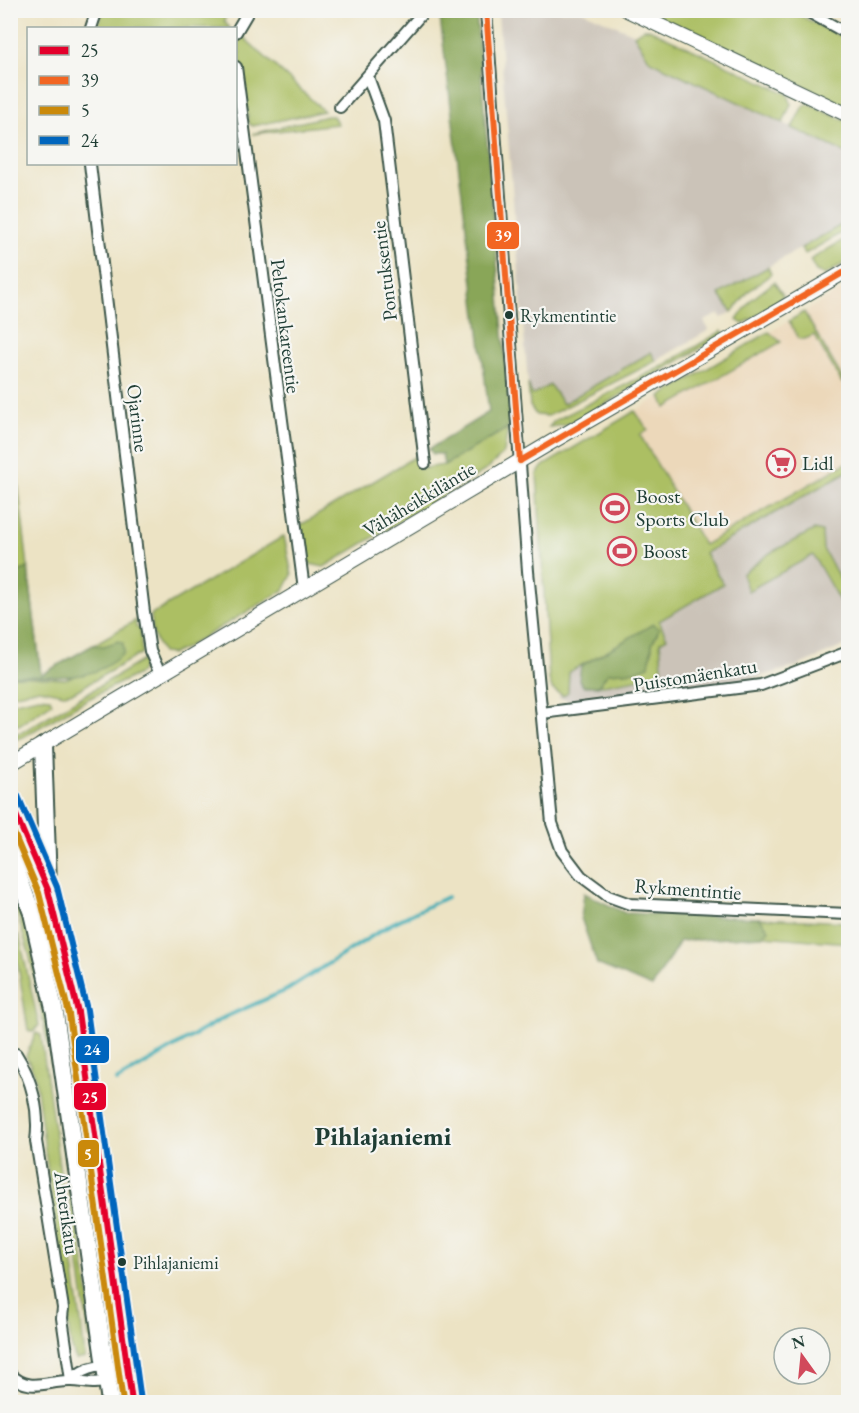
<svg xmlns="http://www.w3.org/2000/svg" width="859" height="1413" viewBox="0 0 859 1413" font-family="'EB Garamond',serif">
<rect width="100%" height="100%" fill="#f6f6f2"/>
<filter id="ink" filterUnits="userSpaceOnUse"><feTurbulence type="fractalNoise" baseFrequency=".0167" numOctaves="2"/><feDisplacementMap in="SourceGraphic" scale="12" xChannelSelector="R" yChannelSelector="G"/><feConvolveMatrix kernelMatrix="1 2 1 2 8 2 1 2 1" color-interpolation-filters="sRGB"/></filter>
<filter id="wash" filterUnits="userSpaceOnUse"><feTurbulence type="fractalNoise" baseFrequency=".008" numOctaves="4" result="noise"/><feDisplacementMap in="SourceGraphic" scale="24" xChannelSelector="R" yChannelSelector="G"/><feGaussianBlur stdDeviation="1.35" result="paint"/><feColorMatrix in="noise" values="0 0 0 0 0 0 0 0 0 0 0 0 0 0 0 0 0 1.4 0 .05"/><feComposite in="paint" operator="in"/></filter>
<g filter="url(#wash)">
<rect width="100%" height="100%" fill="#ece3c4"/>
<path fill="#ecd8ba" d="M 848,286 L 848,471 L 705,553 L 625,417 Z"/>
<g fill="#cbc3b8">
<path d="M 500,11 L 582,11 L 635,34 L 650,61 L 848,154 L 848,221 L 720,294 L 732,312 L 722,318 L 719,314 L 704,321 L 709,330 L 656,361 L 650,353 L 562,405 L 532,395 L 528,383 L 498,15 Z"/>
<path d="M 848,471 L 848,644 L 795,667 L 745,680 L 577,702 L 558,698 L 560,695 L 556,693 L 554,683 L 705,553 Z"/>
</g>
<g fill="#acbf63" stroke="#667e4c" stroke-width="1.5">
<path d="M 103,11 L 220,11 L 226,16 L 224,21 L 230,28 L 97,28 Z"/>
<path d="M 644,11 L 791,11 L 848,40 L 848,107 Z"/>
<path d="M 643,29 L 649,29 L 788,94 L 791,104 L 783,123 L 650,61 L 634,35 Z"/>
<path d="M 240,34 L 324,111 L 253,126 L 249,124 L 239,48 Z"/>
<path d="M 808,104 L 848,122 L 848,154 L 792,128 L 802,108 Z"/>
<path d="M 327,116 L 333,116 L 338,124 L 252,134 Z"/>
<path d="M 848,221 L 848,229 L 805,254 L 801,248 Z"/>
<path d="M 848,237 L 848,261 L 825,275 L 816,271 L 810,260 Z"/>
<path d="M 768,267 L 771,274 L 749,291 L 732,312 L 719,294 Z"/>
<path d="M 774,282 L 783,295 L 778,303 L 743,324 L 737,320 L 751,300 Z"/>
<path d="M 804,312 L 844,381 L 842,383 L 814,335 L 805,339 L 799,339 L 789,321 Z"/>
<path d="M 722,331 L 725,334 L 581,418 L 565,425 L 549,427 L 554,421 L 661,367 Z"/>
<path d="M 769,332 L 781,342 L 666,408 L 661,396 Z"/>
<path d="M 651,352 L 656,361 L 548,416 L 536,415 L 530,406 L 528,383 L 532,395 L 550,385 L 563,404 Z"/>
<path d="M 635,411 L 648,430 L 640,435 L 704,545 L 848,462 L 848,471 L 705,553 L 723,584 L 659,621 L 667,638 L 660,642 L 663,679 L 682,678 L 683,689 L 664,691 L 664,687 L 655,683 L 653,676 L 598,686 L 608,673 L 635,671 L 652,653 L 652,644 L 659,629 L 653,625 L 569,672 L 568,692 L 563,696 L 552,689 L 549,679 L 537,474 L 543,466 Z"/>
<path d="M 10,417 L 41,675 L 136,620 L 136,627 L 140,629 L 142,653 L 74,692 L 64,694 L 39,689 L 11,695 L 11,676 L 65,679 L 101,668 L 119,657 L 41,676 L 11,661 Z"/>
<path d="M 508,428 L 504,453 L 486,470 L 324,567 L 310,564 L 302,553 L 299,526 L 416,456 L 419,469 L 444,465 Z"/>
<path d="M 814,530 L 822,532 L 823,549 L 848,593 L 848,616 L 813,555 L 748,591 L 742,574 L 770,553 Z"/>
<path d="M 284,536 L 292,575 L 284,590 L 187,647 L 172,654 L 162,653 L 153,634 L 151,615 Z"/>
<path d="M 145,659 L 141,672 L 136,675 L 86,700 L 23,737 L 11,741 L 11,734 L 22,732 Z"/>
<path d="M 38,697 L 50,698 L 52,703 L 19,725 L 11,726 L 11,703 Z"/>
<path d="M 23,857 L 42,897 L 66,991 L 116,1338 L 108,1339 L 36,901 L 20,858 Z"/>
<path d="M 11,885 L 23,909 L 50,1021 L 95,1340 L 92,1341 L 89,1337 L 48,1045 L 30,957 L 11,895 Z"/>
<path d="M 760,918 L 848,922 L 848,943 L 762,936 L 769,930 Z"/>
<path d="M 19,935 L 39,1025 L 33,1032 L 28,1030 L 17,959 L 11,960 L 11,941 Z"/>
<path d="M 36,1033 L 41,1035 L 81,1322 L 85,1358 L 76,1360 L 71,1346 L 35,1075 L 26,1056 Z"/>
</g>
<g fill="#89a659" stroke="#547246" stroke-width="1.5">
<path d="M 436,11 L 476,11 L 510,416 L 508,428 L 444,465 L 442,454 L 433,454 L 429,449 L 489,412 L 440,18 Z"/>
<path d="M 28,568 L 41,675 L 93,645 L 104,646 L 119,641 L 123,643 L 124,653 C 88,687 53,674 11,676 L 11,575 Z"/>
<path d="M 653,624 L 659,629 L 652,644 L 649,666 L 635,671 L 608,673 L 598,686 L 583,686 L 579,680 L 581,666 Z"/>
<path d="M 584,893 L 625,913 L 760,918 L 769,930 L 762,936 L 680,941 L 652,987 L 597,964 L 581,918 Z"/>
</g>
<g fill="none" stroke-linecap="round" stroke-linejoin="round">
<path stroke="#3cadb6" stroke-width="4" d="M 116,1081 L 225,1017 L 287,990 L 391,924 L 447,897"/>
</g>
</g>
<g filter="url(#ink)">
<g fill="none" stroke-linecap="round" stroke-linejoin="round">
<g stroke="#3e564a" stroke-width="14">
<g id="minor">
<path d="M 486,10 L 528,571 L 552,823 L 562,851 L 581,876 L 608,896 L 630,904 L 848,914"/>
<path d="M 805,10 L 848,34"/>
<path d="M 91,28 L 97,10"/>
<path d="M 236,32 L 249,10"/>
<path d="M 236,67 L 304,589"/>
<path d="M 368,77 L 384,121 L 425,463"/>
<path d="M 340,107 L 425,10"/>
<path d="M 90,164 L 144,612 L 150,651 L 160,674"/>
<path d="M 542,713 L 761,685 L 848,652"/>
<path d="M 16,1054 C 32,1079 40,1111 36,1141 L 63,1308 L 62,1318 L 71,1380"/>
<path d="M 10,1374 C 29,1393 46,1381 69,1381 C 82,1380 93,1386 107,1381 C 114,1379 121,1372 127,1368"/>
<path d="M 71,1380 C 89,1363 104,1366 127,1368"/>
</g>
</g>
<g stroke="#3e564a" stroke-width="16">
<g id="tertiary">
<path d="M 627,10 L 848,115"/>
<path d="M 10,764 L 550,443 L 848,270"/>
</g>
</g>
<g stroke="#3e564a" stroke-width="20">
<g id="secondary">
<path d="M 43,746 L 48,883"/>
<path d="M 10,800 L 48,890 L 78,1012 L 132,1402"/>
<path d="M 10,854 L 32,913 L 55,1013 L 110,1402"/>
</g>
</g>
<use href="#minor" stroke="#fff" stroke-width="10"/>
<use href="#tertiary" stroke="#fff" stroke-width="14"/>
<use href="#secondary" stroke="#fff" stroke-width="16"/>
<g stroke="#f6f6f2" stroke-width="10">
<path id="bus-1" d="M 10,801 L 48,890 L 78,1012 L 132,1402"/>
</g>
<g stroke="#f6f6f2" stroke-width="10">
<g id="bus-2">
<path d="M 486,10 L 520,461"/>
<path d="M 520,461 L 848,270"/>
</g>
</g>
<g stroke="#f6f6f2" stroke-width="10">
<path id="bus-3" d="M 10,824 L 39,893 L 69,1014 L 123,1402"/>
</g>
<g stroke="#f6f6f2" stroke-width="10">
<path id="bus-4" d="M 18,796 L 57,887 L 87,1010 L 141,1401"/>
</g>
<use href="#bus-1" stroke="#e4002b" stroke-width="6"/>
<use href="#bus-2" stroke="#f26522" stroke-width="6"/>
<use href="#bus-3" stroke="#ca890a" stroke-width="6"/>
<use href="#bus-4" stroke="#0065bd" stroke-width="6"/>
</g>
</g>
<defs>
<g id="supermarket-ring" transform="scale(1.5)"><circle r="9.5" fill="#f6f6f2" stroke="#d1495b" stroke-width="1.5"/><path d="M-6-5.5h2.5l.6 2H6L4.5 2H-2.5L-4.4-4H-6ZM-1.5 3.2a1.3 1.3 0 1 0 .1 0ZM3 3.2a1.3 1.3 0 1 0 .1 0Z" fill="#d1495b"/></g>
<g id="stadium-ring" transform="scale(1.5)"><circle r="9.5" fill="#f6f6f2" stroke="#d1495b" stroke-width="1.5"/><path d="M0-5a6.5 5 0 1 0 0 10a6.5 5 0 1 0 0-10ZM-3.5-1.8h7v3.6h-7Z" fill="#d1495b"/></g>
</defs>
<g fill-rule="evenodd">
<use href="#supermarket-ring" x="781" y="463"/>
<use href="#stadium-ring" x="615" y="508"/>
<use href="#stadium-ring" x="622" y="551"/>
</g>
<g fill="#1f3d34" stroke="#f6f6f2" stroke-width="2">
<circle cx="509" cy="315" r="5"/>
<circle cx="122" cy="1262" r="5"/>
</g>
<g text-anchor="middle" stroke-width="4.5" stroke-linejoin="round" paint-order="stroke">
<g font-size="18" fill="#1f3d34" stroke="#f6f6f2" text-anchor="start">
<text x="520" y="322">Rykmentintie</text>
<text x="133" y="1269">Pihlajaniemi</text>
</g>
<g font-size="20" fill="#1f3d34" stroke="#f6f6f2">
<text transform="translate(384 271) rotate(-97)" y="7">Pontuksentie</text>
<text transform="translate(286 326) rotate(83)" y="7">Peltokankareentie</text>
<text transform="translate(138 418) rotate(83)" y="7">Ojarinne</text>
<text transform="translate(419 499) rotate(-31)" y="7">Vähäheikkiläntie</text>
<text transform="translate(695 675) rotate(-9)" y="7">Puistomäenkatu</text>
<text transform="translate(688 889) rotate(4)" y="7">Rykmentintie</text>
<text transform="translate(67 1213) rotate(82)" y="7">Ahterikatu</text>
</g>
<g font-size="20" fill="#1f3d34" stroke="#f6f6f2" text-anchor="start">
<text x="802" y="470">Lidl</text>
<text x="636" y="503">Boost<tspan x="636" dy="23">Sports Club</tspan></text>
<text x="643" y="558">Boost</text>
</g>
<g font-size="26" font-weight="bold" fill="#1f3d34" stroke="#f6f6f2">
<text x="383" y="1145">Pihlajaniemi</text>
</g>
</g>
<g stroke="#f6f6f2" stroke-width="2">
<rect x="486" y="221" width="34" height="29" rx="6" fill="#f26522"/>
<rect x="75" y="1035" width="35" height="29" rx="6" fill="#0065bd"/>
<rect x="73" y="1082" width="34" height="29" rx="6" fill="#e4002b"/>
<rect x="77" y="1139" width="23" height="29" rx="6" fill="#ca890a"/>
</g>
<g font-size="16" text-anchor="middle" font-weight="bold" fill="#fff">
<text x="503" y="241">39</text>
<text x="92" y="1055">24</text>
<text x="90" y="1103">25</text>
<text x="88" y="1160">5</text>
</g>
<rect width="859" height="1413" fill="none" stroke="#f6f6f2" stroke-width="36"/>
<rect x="27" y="27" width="210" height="138" fill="#f6f6f2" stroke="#a0aca6" stroke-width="1.5"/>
<rect x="39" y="46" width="30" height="9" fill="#e4002b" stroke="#a0aca6" stroke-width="1.5"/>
<text x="81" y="57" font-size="18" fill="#1f3d34">25</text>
<rect x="39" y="76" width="30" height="9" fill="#f26522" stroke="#a0aca6" stroke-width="1.5"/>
<text x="81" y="87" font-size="18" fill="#1f3d34">39</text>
<rect x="39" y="106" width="30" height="9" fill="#ca890a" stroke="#a0aca6" stroke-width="1.5"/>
<text x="81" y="117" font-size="18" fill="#1f3d34">5</text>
<rect x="39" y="136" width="30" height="9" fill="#0065bd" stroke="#a0aca6" stroke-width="1.5"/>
<text x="81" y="147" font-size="18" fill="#1f3d34">24</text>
<g transform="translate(802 1356) rotate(345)"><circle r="28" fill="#f6f6f2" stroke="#a0aca6" stroke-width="1.5"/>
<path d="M0-4.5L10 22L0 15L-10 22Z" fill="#d1495b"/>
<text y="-9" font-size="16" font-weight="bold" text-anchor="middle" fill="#1f3d34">N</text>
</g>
</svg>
